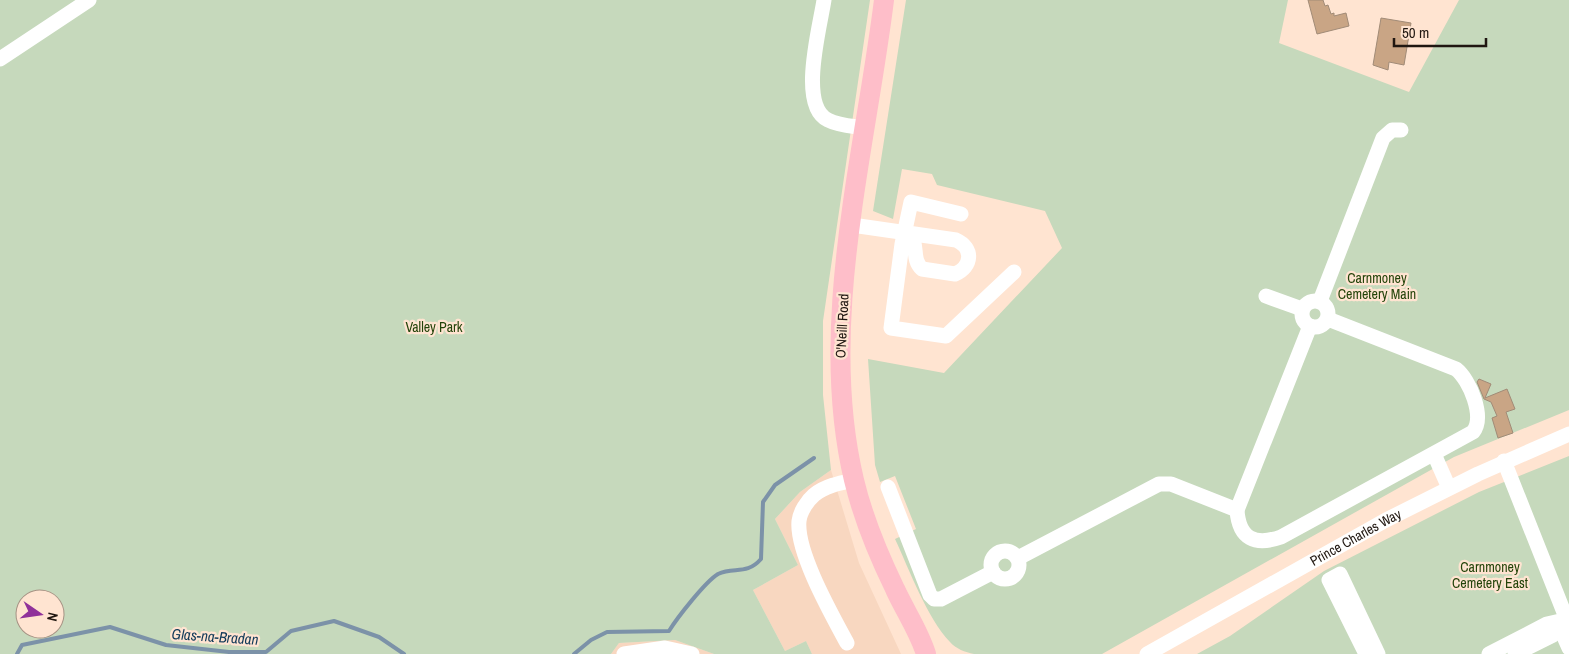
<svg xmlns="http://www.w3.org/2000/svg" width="1569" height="654" viewBox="0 0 1569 654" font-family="'Archivo Narrow',sans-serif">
<rect width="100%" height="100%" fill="#ffe4d1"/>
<g fill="#f8d7c0">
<path d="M 831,470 L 859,563 L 901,654 L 812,654 L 806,641 L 785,651 L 753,590 L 798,565 L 775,519 L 800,492 Z"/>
<path d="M 675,640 L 714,654 L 611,654 L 619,643 Z"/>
</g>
<g fill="#c6d9bc" fill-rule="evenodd">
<path d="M 0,0 L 870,0 L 823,321 L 823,395 L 831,470 L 800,492 L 775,519 L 798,565 L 753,590 L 785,651 L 806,641 L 812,654 L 714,654 L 675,640 L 619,643 L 611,654 L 0,654 ZM 25,599 L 55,599 L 55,629 L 25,629 Z"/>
<path d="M 906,0 L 1288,0 L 1279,43 L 1409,92 L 1459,0 L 1569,0 L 1569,410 L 1454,457 L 1102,654 L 974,654 C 965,652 956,649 950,642 C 927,618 909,569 895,539 L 916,529 L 895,476 L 880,482 L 875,465 L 868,359 L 944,373 L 1062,248 L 1045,211 L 937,185 L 932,174 L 902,169 L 893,219 L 873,211 Z"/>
<path d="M 1569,456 L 1569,654 L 1197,654 L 1230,636 L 1324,571 L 1479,492 Z"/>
</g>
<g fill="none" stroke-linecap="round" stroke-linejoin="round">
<g stroke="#7c92a8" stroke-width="4">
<path d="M 17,654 L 22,645 L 110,627 L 166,645 L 229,652 L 266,652 L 291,631 L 334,621 L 379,637 L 404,654"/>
<path d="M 574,654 L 591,640 L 607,632 L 669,631 C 677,618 705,582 718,574 C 734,566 746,576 761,559 L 763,502 L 775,485 L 814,458"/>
</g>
</g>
<g fill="#c9a585" stroke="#a18b77">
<path d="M 1308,0 L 1323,0 L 1325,6 L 1328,5 L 1331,14 L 1334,13 L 1334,16 L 1346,13 L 1349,26 L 1317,34 Z"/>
<path d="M 1381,18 L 1411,23 L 1404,65 L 1389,62 L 1388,70 L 1373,65 Z"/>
<path d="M 1479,379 L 1491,384 L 1485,398 L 1507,389 L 1515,409 L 1506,412 L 1513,433 L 1498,438 L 1492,418 L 1497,416 L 1491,402 L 1484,399 L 1477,382 Z"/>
</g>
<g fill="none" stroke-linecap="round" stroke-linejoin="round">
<g stroke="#fff" stroke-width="15">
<path d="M 824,0 C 820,27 798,106 828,120 C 839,126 854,126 866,128"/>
<path d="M 0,59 L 89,0"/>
<path d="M 961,214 L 911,202 L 902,244 L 891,328 L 946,336 L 1014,272"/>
<path d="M 852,225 L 956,240 C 974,248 972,267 955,274 L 922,269 C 911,258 919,247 910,233"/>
<path d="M 1266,296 L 1302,309"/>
<circle cx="1315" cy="314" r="13"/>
<path d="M 1320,301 L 1383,138 L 1392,130 L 1401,130"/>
<path d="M 1310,326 L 1237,510 C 1239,539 1255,546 1281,537 L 1473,432 C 1485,417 1470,380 1456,369 L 1328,319"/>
<path d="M 1434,454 L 1449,488"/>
<path d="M 1504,461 L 1567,620 L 1565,639 L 1569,648"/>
<path d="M 888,487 L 930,595 L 934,599 L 941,599 L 993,572"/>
<circle cx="1005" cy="565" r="14"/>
<path d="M 1018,558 L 1159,484 L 1171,484 L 1237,510"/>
<path d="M 847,643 C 832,615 796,552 799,521 C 800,512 807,501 814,495 C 825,486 840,483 854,480"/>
<path d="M 624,654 L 665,648 L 692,654"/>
<path id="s1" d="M 1147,654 L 1386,520 L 1478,474 L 1569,434"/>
<path d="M 1366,654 L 1329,580 L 1340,574 L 1378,654"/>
<path d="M 1489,654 L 1547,624 L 1569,619"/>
<path d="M 1515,654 L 1553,635 L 1567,620"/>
</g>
<path stroke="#febec9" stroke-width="20" d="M 884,0 C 865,154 817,326 854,480 C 863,518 878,554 895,589 C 905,611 919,631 926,654"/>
</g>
<g text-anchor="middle" stroke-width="4.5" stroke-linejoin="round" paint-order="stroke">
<g font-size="14" fill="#234309" stroke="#ffe4d1">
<text x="1377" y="283">Carnmoney<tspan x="1377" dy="16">Cemetery Main</tspan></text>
<text x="434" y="332">Valley Park</text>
<text x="1490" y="572">Carnmoney<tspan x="1490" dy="16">Cemetery East</tspan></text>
</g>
<g font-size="14" fill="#201711" stroke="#ffe4d1">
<text transform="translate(842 326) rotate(-87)" y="5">O'Neill Road</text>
<text dy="5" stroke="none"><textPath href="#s1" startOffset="239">Prince Charles Way</textPath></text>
</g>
<g font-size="15" font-style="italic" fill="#0f3858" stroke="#ffe4d1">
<text transform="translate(215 637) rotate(4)" y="5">Glas-na-Bradan</text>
</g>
</g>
<g transform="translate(40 614) rotate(103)"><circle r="24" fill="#ffe4d1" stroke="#a69284"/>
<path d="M0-4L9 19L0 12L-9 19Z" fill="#90319a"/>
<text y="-8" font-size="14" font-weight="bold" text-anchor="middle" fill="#201711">N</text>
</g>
<path d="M1394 38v8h92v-8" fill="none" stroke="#201711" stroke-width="2.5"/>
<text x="1402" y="38" font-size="15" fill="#201711" stroke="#ffe4d1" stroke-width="4" paint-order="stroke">50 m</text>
</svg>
